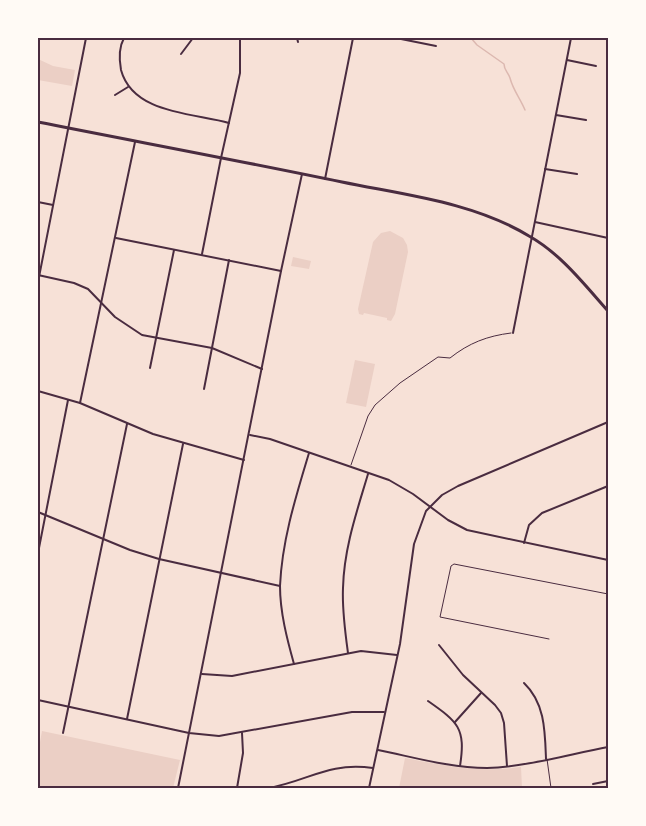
<svg xmlns="http://www.w3.org/2000/svg" width="646" height="826" viewBox="0 0 646 826" font-family="Overpass,sans-serif">
<rect width="100%" height="100%" fill="#f7e1d7"/>
<g fill="#ebcfc5">
<path d="M 38,59 L 53,66 L 75,70 L 72,86 L 38,80 Z"/>
<path d="M 390,231 L 403,238 L 407,245 L 408,252 L 395,314 L 391,321 L 387,320 L 387,318 L 364,313 L 363,315 L 359,314 L 358,309 L 373,242 L 381,233 Z"/>
<path d="M 293,257 L 311,261 L 309,269 L 291,266 Z"/>
<path d="M 355,360 L 375,364 L 366,407 L 346,403 Z"/>
<path d="M 42,731 L 180,760 L 173,788 L 38,788 L 38,753 Z"/>
<path d="M 405,758 C 446,766 480,773 521,767 L 522,788 L 399,788 Z"/>
</g>
<g fill="none" stroke-linecap="round" stroke-linejoin="round">
<path stroke="#dcb8b0" stroke-width="1.5" d="M 471,38 L 477,45 L 504,64 C 504,70 508,72 510,78 C 513,90 520,98 525,110"/>
<g stroke="#4a2c40" stroke-width="1">
<path d="M 351,465 L 368,416 L 375,405 L 400,383 L 438,357 L 450,358 C 469,343 487,336 511,333"/>
<path d="M 549,639 L 440,617 L 451,566 L 454,564 L 608,594"/>
<path d="M 547,759 L 551,788"/>
</g>
<g stroke="#4a2c40" stroke-width="2">
<path d="M 124,38 C 119,47 119,59 121,70 C 133,114 193,113 229,123"/>
<path d="M 297,38 L 298,42"/>
<path d="M 396,38 L 436,46"/>
<path d="M 181,54 L 193,38"/>
<path d="M 567,60 L 596,66"/>
<path d="M 115,95 L 128,87"/>
<path d="M 556,115 L 586,120"/>
<path d="M 545,169 L 577,174"/>
<path d="M 325,179 L 353,38"/>
<path d="M 38,202 L 53,205"/>
<path d="M 535,222 L 608,238"/>
<path d="M 116,238 L 281,271"/>
<path d="M 202,254 L 221,158 L 240,73 L 240,38"/>
<path d="M 38,275 L 74,283 L 88,289 L 115,317 L 142,335 L 212,348 L 262,369"/>
<path d="M 513,333 L 571,38"/>
<path d="M 150,368 L 174,250"/>
<path d="M 204,389 L 229,260"/>
<path d="M 38,391 L 80,403 L 153,434 L 244,460"/>
<path d="M 80,403 L 135,142"/>
<path d="M 250,435 L 270,439 L 389,480 L 413,494 L 448,520 L 467,530 L 608,560"/>
<path d="M 38,512 L 130,550 L 159,559 L 280,586"/>
<path d="M 524,543 L 529,525 L 542,513 L 608,486"/>
<path d="M 38,553 L 68,400"/>
<path d="M 439,645 L 463,675 L 495,705 L 501,713 L 504,723 L 507,766"/>
<path d="M 348,653 C 345,631 342,610 343,588 C 344,548 357,511 368,474"/>
<path d="M 294,664 C 287,639 280,612 280,586 C 282,540 296,496 309,453"/>
<path d="M 202,674 L 232,676 L 361,651 L 397,655"/>
<path d="M 524,683 C 545,703 545,731 546,759"/>
<path d="M 38,700 L 189,733 L 219,736 L 352,712 L 384,712"/>
<path d="M 428,701 C 458,722 466,728 460,766"/>
<path d="M 127,719 L 183,444"/>
<path d="M 455,722 L 481,693"/>
<path d="M 63,733 L 127,424"/>
<path d="M 378,750 C 413,757 450,768 487,768 C 526,767 570,754 608,747"/>
<path d="M 593,784 L 608,781"/>
<path d="M 178,788 L 281,271 L 302,174"/>
<path d="M 237,788 L 243,753 L 242,733"/>
<path d="M 268,788 C 309,781 326,762 373,768"/>
<path d="M 369,788 L 400,644 L 414,544 L 426,511 L 442,495 L 458,486 L 608,422"/>
</g>
<path stroke="#4a2c40" stroke-width="2" d="M 38,282 L 86,38"/>
<path stroke="#4a2c40" stroke-width="3" d="M 38,122 C 139,142 241,161 342,182 C 405,195 473,202 529,236 C 561,254 584,284 608,311"/>
</g>
<rect width="646" height="826" fill="none" stroke="#fffaf5" stroke-width="78"/>
<rect x="39" y="39" width="568" height="748" fill="none" stroke="#4a2c40" stroke-width="2"/>
</svg>
